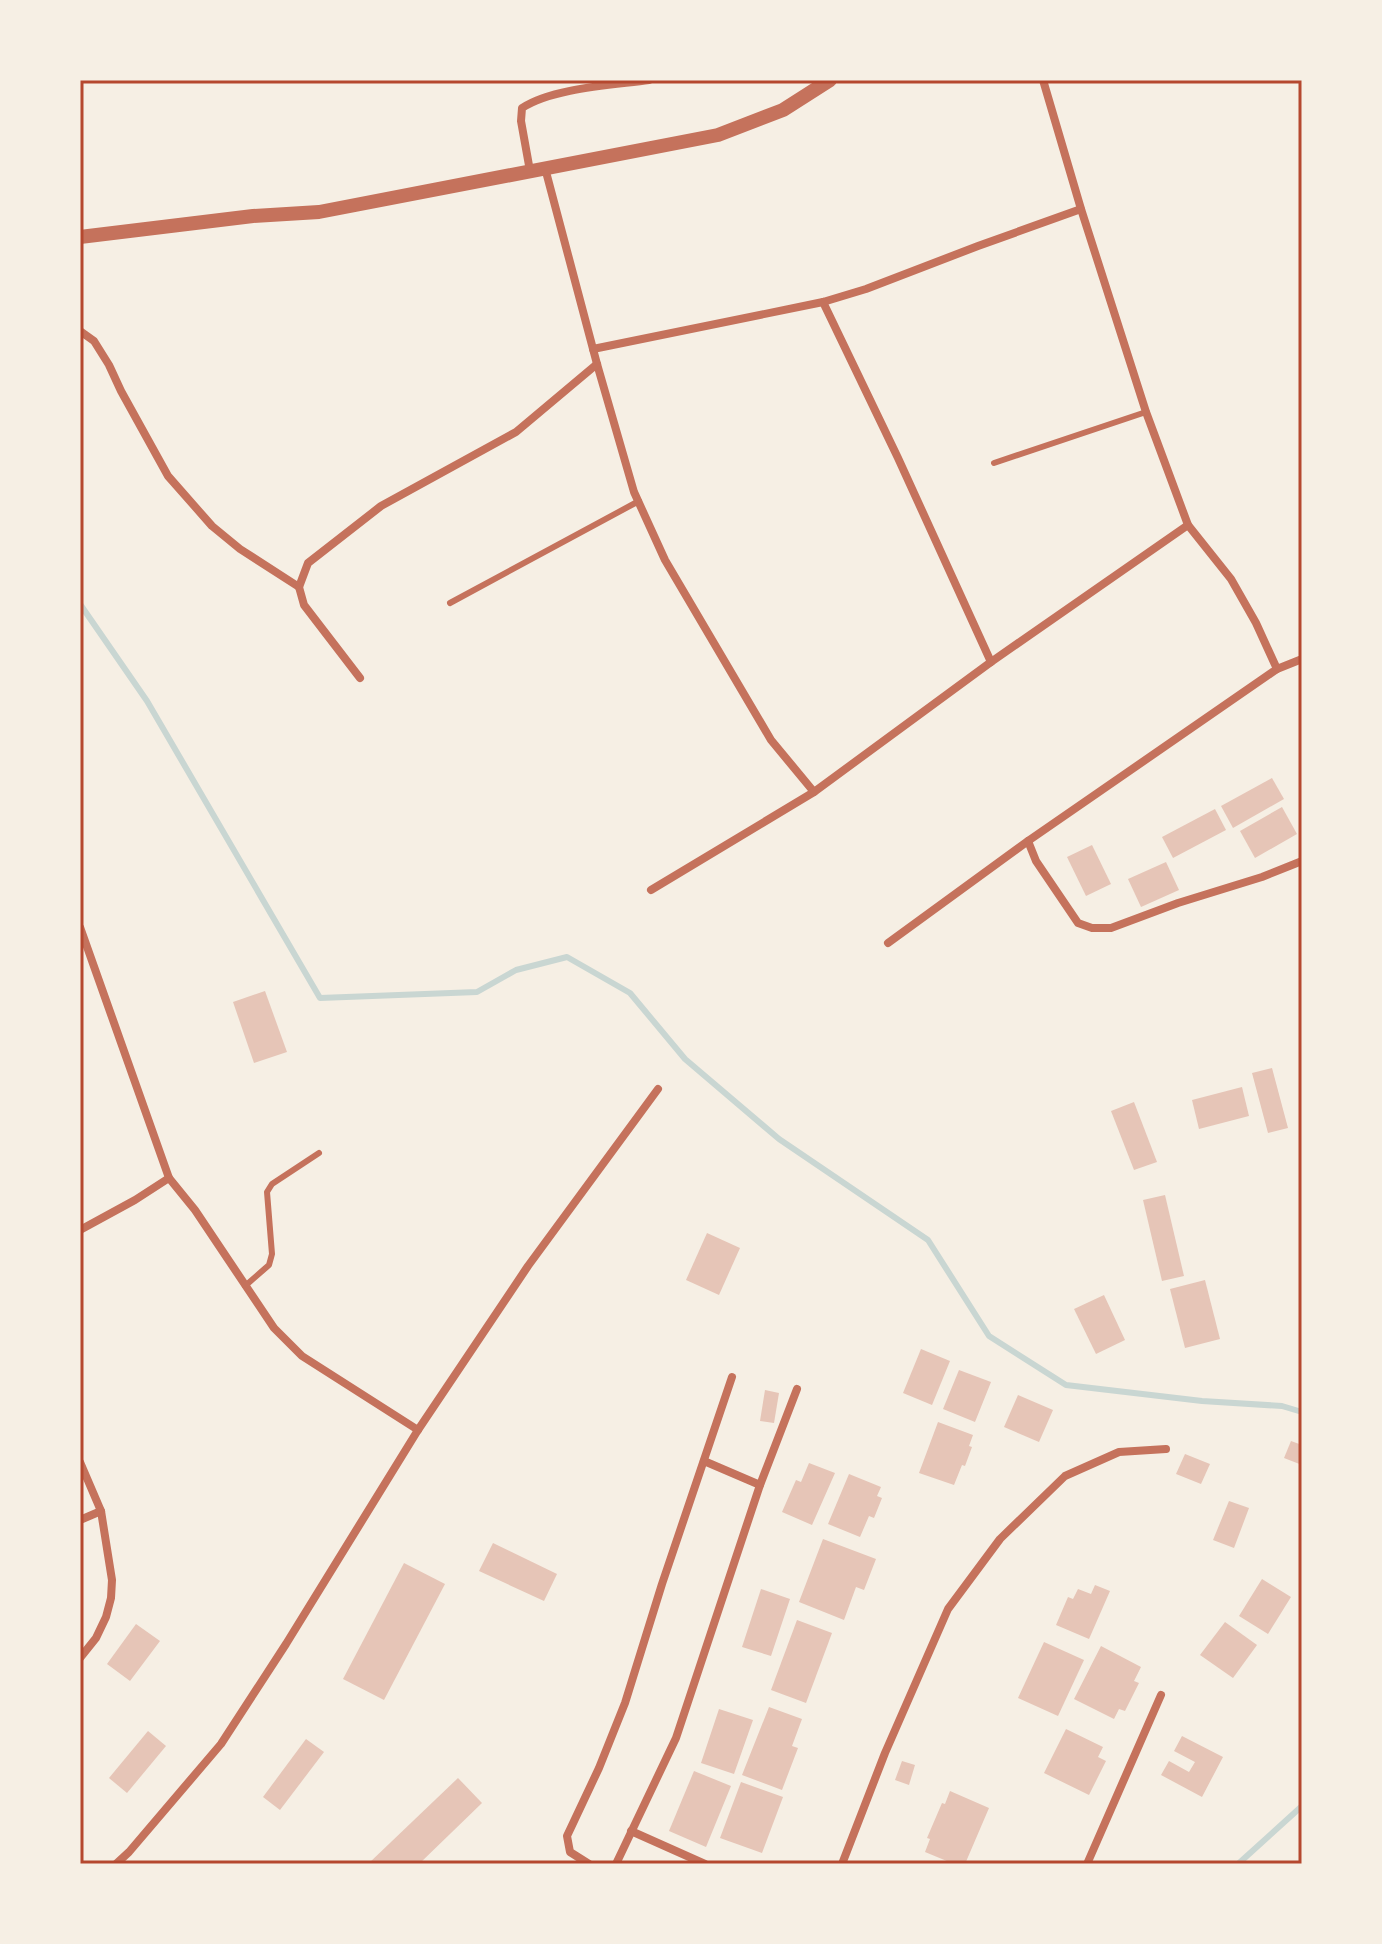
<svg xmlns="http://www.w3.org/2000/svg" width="1382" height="1944" viewBox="0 0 1382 1944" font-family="Jost,sans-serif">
<rect width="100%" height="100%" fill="#f6efe4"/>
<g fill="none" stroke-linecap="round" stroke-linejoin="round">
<g stroke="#c9d6d2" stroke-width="6">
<path d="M 80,604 L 147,701 L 320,998 L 477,992 L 516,970 L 567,957 L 630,993 L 685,1059 L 779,1139 L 928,1240 L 989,1336 L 1066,1385 L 1202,1401 L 1282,1406 L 1302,1412"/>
<path d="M 1238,1864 L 1302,1806"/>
</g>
</g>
<g fill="#e6c5b7">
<path d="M 1272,778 L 1284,799 L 1233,828 L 1221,806 Z"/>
<path d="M 1282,807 L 1297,834 L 1255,858 L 1240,831 Z"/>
<path d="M 1215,809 L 1226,830 L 1173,858 L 1162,837 Z"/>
<path d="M 1092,845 L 1111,884 L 1086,896 L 1067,857 Z"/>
<path d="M 1166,862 L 1179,890 L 1141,907 L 1128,879 Z"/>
<path d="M 265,991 L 287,1052 L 254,1063 L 233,1002 Z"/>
<path d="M 1272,1068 L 1288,1128 L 1268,1133 L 1252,1073 Z"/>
<path d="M 1242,1087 L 1249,1116 L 1199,1129 L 1192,1100 Z"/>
<path d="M 1134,1102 L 1157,1162 L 1134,1170 L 1111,1111 Z"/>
<path d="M 1165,1195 L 1184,1276 L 1162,1281 L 1143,1200 Z"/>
<path d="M 707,1233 L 740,1248 L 719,1295 L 686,1280 Z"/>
<path d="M 1205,1280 L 1220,1339 L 1185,1348 L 1170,1289 Z"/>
<path d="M 1104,1295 L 1125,1340 L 1096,1354 L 1074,1309 Z"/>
<path d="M 921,1349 L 950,1361 L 932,1405 L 903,1393 Z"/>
<path d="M 959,1370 L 991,1382 L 975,1422 L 943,1409 Z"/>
<path d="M 765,1390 L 779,1393 L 774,1423 L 760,1421 Z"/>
<path d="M 1018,1395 L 1053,1410 L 1039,1442 L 1004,1427 Z"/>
<path d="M 938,1422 L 973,1435 L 969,1446 L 972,1447 L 965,1466 L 962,1465 L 954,1485 L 919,1473 Z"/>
<path d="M 1291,1441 L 1302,1445 L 1302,1465 L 1284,1458 Z"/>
<path d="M 1185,1454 L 1210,1464 L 1201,1484 L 1176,1474 Z"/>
<path d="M 809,1463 L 835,1473 L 812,1525 L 782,1512 L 796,1480 L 801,1482 Z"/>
<path d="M 849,1474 L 881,1487 L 877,1496 L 882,1498 L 874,1518 L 869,1516 L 860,1537 L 828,1524 Z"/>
<path d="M 1229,1501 L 1249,1508 L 1234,1548 L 1213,1540 Z"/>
<path d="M 823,1539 L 876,1559 L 864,1590 L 856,1587 L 844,1620 L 799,1602 Z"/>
<path d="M 493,1543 L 557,1574 L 544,1601 L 479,1571 Z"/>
<path d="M 404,1563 L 445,1584 L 384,1700 L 343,1679 Z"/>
<path d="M 1262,1579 L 1291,1597 L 1268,1634 L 1239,1616 Z"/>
<path d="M 1095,1585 L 1110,1591 L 1089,1639 L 1056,1625 L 1068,1597 L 1073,1599 L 1078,1589 L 1091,1594 Z"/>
<path d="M 761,1589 L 790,1599 L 771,1656 L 742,1647 Z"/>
<path d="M 797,1620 L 832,1633 L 806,1703 L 771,1690 Z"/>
<path d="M 1225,1622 L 1257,1645 L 1233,1678 L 1200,1655 Z"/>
<path d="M 136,1624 L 160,1641 L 130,1681 L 107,1664 Z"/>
<path d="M 1044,1642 L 1084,1660 L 1058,1716 L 1018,1698 Z"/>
<path d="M 1101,1646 L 1141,1667 L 1134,1681 L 1139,1683 L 1125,1711 L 1119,1709 L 1114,1719 L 1074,1699 Z"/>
<path d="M 769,1707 L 802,1719 L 792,1746 L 798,1748 L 782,1790 L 742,1775 Z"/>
<path d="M 719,1709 L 753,1720 L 734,1774 L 701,1763 Z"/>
<path d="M 1066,1729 L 1103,1747 L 1098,1757 L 1106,1761 L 1089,1795 L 1044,1773 Z"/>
<path d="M 148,1731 L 166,1746 L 127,1793 L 109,1778 Z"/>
<path d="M 1182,1736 L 1223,1757 L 1202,1797 L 1161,1775 L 1169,1761 L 1189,1772 L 1195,1762 L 1174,1751 Z"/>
<path d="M 306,1739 L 324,1752 L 280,1810 L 263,1797 Z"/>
<path d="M 902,1761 L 915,1765 L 909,1785 L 895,1780 Z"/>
<path d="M 694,1771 L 731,1786 L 706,1847 L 669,1831 Z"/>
<path d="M 458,1778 L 482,1803 L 419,1864 L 368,1864 Z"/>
<path d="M 741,1782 L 783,1797 L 762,1853 L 720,1838 Z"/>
<path d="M 950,1791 L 989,1808 L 965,1864 L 954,1864 L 925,1852 L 930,1839 L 927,1838 L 942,1803 L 945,1804 Z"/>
</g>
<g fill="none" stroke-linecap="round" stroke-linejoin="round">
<g stroke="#c5725c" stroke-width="6">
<path d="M 994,463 L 1146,412"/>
<path d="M 450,603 L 639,501"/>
<path d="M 245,1286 L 269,1265 L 272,1254 L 267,1192 L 272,1184 L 319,1153"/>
</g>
<g stroke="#c5725c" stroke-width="8">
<path d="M 1043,80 L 1081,209 L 1146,412 L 1188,525 L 1231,579 L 1256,623 L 1277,669"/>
<path d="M 545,168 L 597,364 L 634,492 L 665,560 L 771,740 L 814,792"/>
<path d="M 530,171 L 521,121 L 522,108 C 552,88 613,85 649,80"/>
<path d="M 823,302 L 898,458 L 991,662"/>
<path d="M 80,331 L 94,341 L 109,365 L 121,391 L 168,476 L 212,526 L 240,549 L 299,587"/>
<path d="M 593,349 L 823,302 L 866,289 L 978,246 L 1081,209"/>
<path d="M 1302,659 L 1277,669 L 1028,841 L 1036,861 L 1078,923 L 1092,928 L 1111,928 L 1178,903 L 1262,877 L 1302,861"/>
<path d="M 360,678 L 304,605 L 299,587 L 308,563 L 381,506 L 516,432 L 597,364"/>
<path d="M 651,890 L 814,792 L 991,662 L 1188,525"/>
<path d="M 80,927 L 169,1178 L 195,1210 L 274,1328 L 302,1356 L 418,1430"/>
<path d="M 888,943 L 1028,841"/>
<path d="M 80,1230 L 135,1200 L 169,1178"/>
<path d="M 704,1461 L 760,1485"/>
<path d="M 80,1462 L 101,1511 L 112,1580 L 111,1598 L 106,1617 L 96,1638 L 80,1658"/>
<path d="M 80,1520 L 101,1511"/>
<path d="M 631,1831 L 705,1864"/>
<path d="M 116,1864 L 129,1852 L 221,1744 L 286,1644 L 418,1430 L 528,1266 L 658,1089"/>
<path d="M 589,1864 L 570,1852 L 567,1836 L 599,1768 L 625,1703 L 662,1584 L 732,1377"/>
<path d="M 616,1864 L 676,1738 L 760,1485 L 797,1389"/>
<path d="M 842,1864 L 885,1753 L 948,1609 L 1000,1539 L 1065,1476 L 1119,1452 L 1166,1449"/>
<path d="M 1087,1864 L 1161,1695"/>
</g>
<path stroke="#c5725c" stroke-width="14" d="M 80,237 L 253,216 L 319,212 L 718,135 L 783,110 L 830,80"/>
</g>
<rect width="1382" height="1944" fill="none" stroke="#f6efe4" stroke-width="164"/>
<rect x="82" y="82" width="1218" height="1780" fill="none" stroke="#b5482f" stroke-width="3"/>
</svg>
